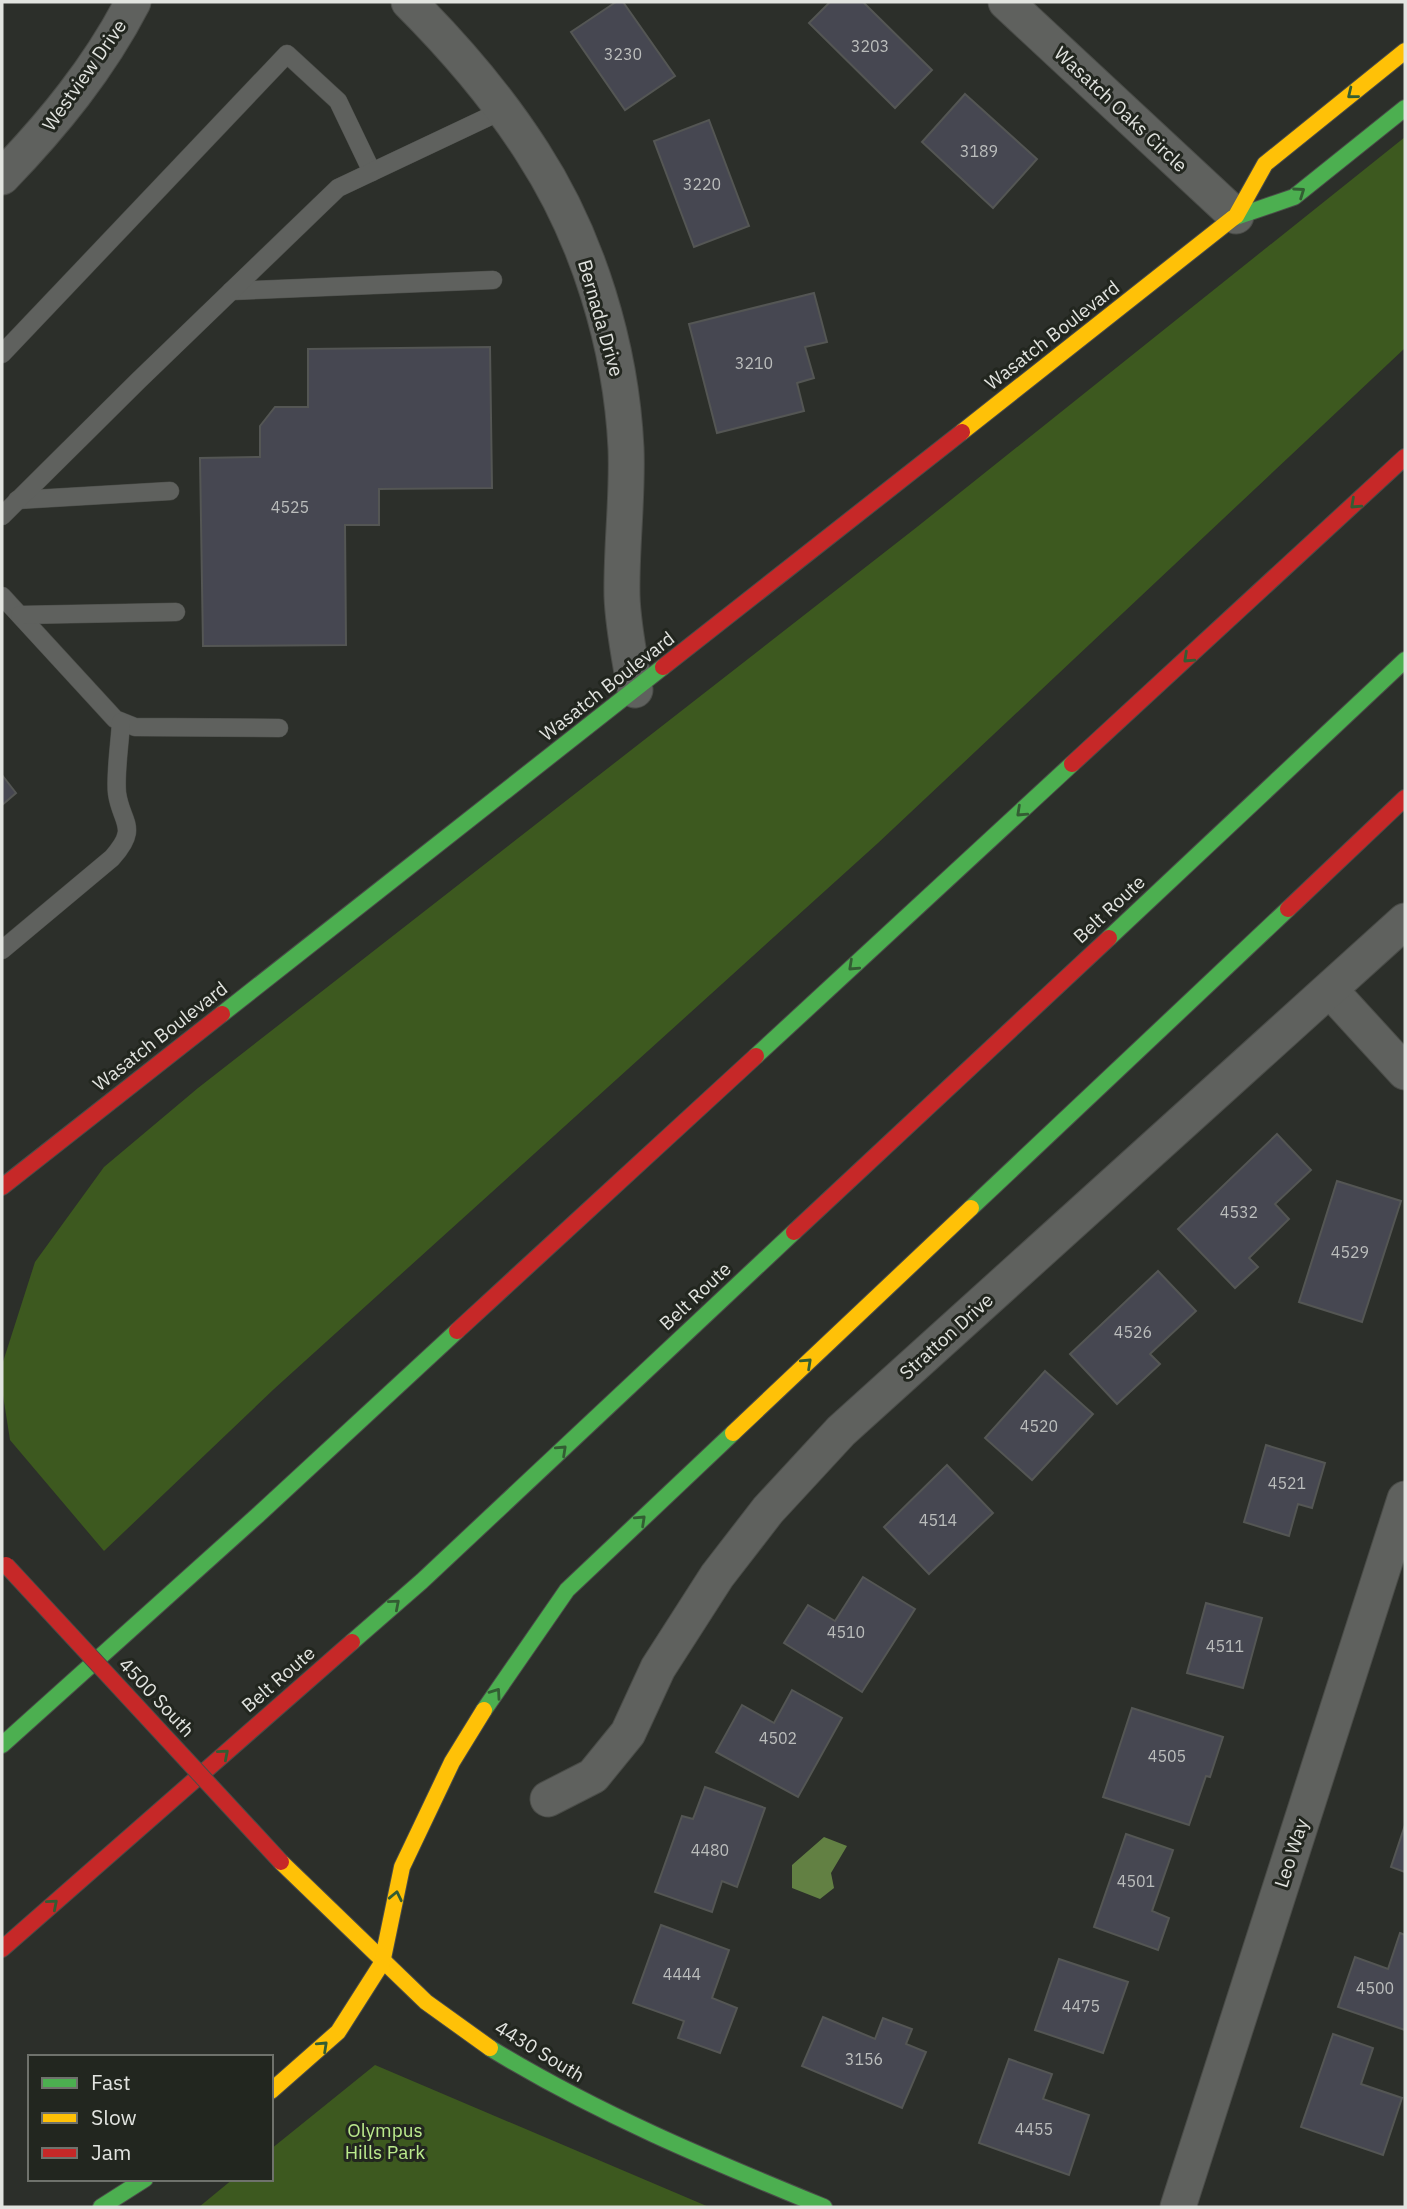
<svg xmlns="http://www.w3.org/2000/svg" width="1407" height="2209" viewBox="0 0 1407 2209" font-family="'IBM Plex Sans',sans-serif">
<rect width="100%" height="100%" fill="#2c2f2a"/>
<g fill="#3d591f">
<path d="M 1405,137 L 1405,348 L 878,843 L 274,1389 L 104,1551 L 10,1440 L 2,1389 L 2,1365 L 35,1262 L 104,1167 L 198,1088 L 917,527 Z"/>
<path d="M 375,2065 L 709,2207 L 199,2207 L 233,2179 L 271,2179 L 271,2149 Z"/>
</g>
<path fill="#628043" d="M 824,1837 L 847,1846 L 831,1873 L 834,1888 L 820,1899 L 792,1888 L 792,1865 Z"/>
<g fill="#464751" stroke="#545654" stroke-width="2">
<path d="M 616,2 L 623,2 L 675,76 L 625,110 L 571,32 Z"/>
<path d="M 830,2 L 863,2 L 932,70 L 895,108 L 809,23 Z"/>
<path d="M 965,94 L 1037,159 L 993,208 L 922,142 Z"/>
<path d="M 709,120 L 749,226 L 694,247 L 654,141 Z"/>
<path d="M 814,293 L 827,342 L 805,347 L 814,378 L 797,383 L 804,411 L 717,433 L 689,324 Z"/>
<path d="M 490,347 L 492,488 L 379,489 L 379,525 L 345,525 L 346,645 L 203,646 L 200,458 L 260,457 L 260,426 L 275,407 L 308,407 L 308,349 Z"/>
<path d="M 2,775 L 16,793 L 2,805 Z"/>
<path d="M 1277,1134 L 1311,1170 L 1275,1204 L 1289,1219 L 1249,1258 L 1258,1267 L 1235,1288 L 1178,1229 Z"/>
<path d="M 1337,1181 L 1401,1201 L 1362,1322 L 1299,1302 Z"/>
<path d="M 1158,1271 L 1196,1311 L 1150,1354 L 1160,1364 L 1117,1404 L 1070,1354 Z"/>
<path d="M 1045,1371 L 1093,1414 L 1032,1480 L 985,1438 Z"/>
<path d="M 1266,1445 L 1325,1463 L 1312,1508 L 1298,1504 L 1289,1536 L 1244,1522 Z"/>
<path d="M 947,1465 L 993,1513 L 929,1574 L 884,1527 Z"/>
<path d="M 863,1577 L 915,1609 L 862,1692 L 784,1643 L 808,1605 L 835,1621 Z"/>
<path d="M 1206,1603 L 1262,1618 L 1243,1688 L 1187,1673 Z"/>
<path d="M 792,1690 L 842,1718 L 798,1797 L 716,1752 L 742,1705 L 774,1723 Z"/>
<path d="M 1132,1708 L 1223,1737 L 1210,1777 L 1206,1776 L 1189,1825 L 1103,1797 Z"/>
<path d="M 705,1787 L 765,1808 L 737,1887 L 722,1881 L 712,1912 L 655,1892 L 682,1816 L 693,1819 Z"/>
<path d="M 1405,1825 L 1405,1872 L 1391,1867 Z"/>
<path d="M 1126,1834 L 1173,1850 L 1152,1911 L 1169,1918 L 1158,1950 L 1094,1927 Z"/>
<path d="M 661,1925 L 729,1950 L 712,1998 L 737,2008 L 720,2053 L 678,2038 L 684,2021 L 633,2003 Z"/>
<path d="M 1400,1933 L 1405,1935 L 1405,2030 L 1338,2007 L 1355,1957 L 1388,1969 Z"/>
<path d="M 1059,1959 L 1128,1982 L 1103,2053 L 1035,2030 Z"/>
<path d="M 823,2017 L 875,2039 L 883,2018 L 912,2029 L 906,2044 L 926,2052 L 902,2108 L 802,2066 Z"/>
<path d="M 1333,2034 L 1373,2048 L 1361,2084 L 1402,2098 L 1383,2155 L 1301,2127 Z"/>
<path d="M 1009,2059 L 1052,2074 L 1043,2099 L 1089,2115 L 1069,2175 L 979,2143 Z"/>
</g>
<g fill="none" stroke-linecap="round" stroke-linejoin="round">
<g stroke="#4a4c48" stroke-width="19">
<g id="lane">
<path d="M 231,291 L 493,280"/>
<path d="M 2,354 L 287,54 L 338,101 L 372,172"/>
<path d="M 17,500 L 170,491"/>
<path d="M 2,516 L 138,381 L 338,188 L 503,110"/>
<path d="M 2,596 L 115,719 L 135,727 L 279,728"/>
<path d="M 20,615 L 176,612"/>
<path d="M 2,950 L 112,858 C 140,827 121,823 117,793 C 115,774 120,742 121,722"/>
</g>
</g>
<g stroke="#4a4c48" stroke-width="37">
<g id="street">
<path d="M 409,2 C 454,47 498,98 533,153 C 588,238 621,346 626,448 C 628,497 621,547 622,596 C 623,627 630,659 635,690"/>
<path d="M 1006,2 L 1236,216"/>
<path d="M 2,177 C 53,124 99,68 133,2"/>
<path d="M 1330,990 L 1405,1072"/>
<path d="M 548,1799 L 593,1776 L 628,1733 L 658,1668 L 717,1576 L 768,1510 L 841,1431 L 1405,921"/>
<path d="M 1178,2207 L 1405,1499"/>
</g>
</g>
<g stroke="#4a4c48" stroke-width="18">
<g id="fast">
<path d="M 1233,218 L 1294,197 L 1405,108"/>
<path d="M 1109,938 L 1405,660"/>
<path d="M 222,1014 L 663,667"/>
<path d="M 756,1056 L 1072,764"/>
<path d="M 971,1208 L 1288,909"/>
<path d="M 352,1642 L 422,1581 L 794,1232"/>
<path d="M 484,1710 L 567,1590 L 733,1433"/>
<path d="M 2,1745 L 258,1515 L 457,1331"/>
<path d="M 490,2048 C 596,2113 709,2160 824,2207"/>
<path d="M 101,2207 L 145,2179"/>
</g>
</g>
<g stroke="#4a4c48" stroke-width="18">
<g id="slow">
<path d="M 1236,216 L 1265,164 L 1405,51"/>
<path d="M 962,432 L 1233,218"/>
<path d="M 733,1433 L 971,1208"/>
<path d="M 281,1862 L 426,2002 L 490,2048"/>
<path d="M 271,2091 L 338,2032 L 382,1963 L 402,1867 L 452,1762 L 484,1710"/>
</g>
</g>
<g stroke="#4a4c48" stroke-width="18">
<g id="jam">
<path d="M 663,667 L 962,432"/>
<path d="M 1072,764 L 1405,457"/>
<path d="M 1288,909 L 1405,798"/>
<path d="M 2,1187 L 222,1014"/>
<path d="M 794,1232 L 1109,938"/>
<path d="M 457,1331 L 756,1056"/>
<path d="M 2,1949 L 352,1642"/>
</g>
</g>
<use href="#lane" stroke="#5f615e" stroke-width="18"/>
<use href="#street" stroke="#5f615e" stroke-width="35"/>
<use href="#fast" stroke="#4caf50" stroke-width="16"/>
<use href="#slow" stroke="#ffc107" stroke-width="16"/>
<use href="#jam" stroke="#c62828" stroke-width="16"/>
<g stroke="#4a4c48" stroke-width="18" stroke-linecap="butt">
<path id="jam-bridge" d="M 6,1565 L 281,1862"/>
</g>
<use href="#jam-bridge" stroke="#c62828" stroke-width="16"/>
</g>
<defs><path id="oneway-chevron" d="M-2-3.5L2.5 0L-2 3.5" fill="none" stroke-width="1.6" stroke-linecap="round" stroke-linejoin="round" transform="scale(1.75)"/></defs>
<g stroke="#335d33">
<use href="#oneway-chevron" transform="translate(1352 94) rotate(141)"/>
<use href="#oneway-chevron" transform="translate(1300 192) rotate(-35)"/>
<use href="#oneway-chevron" transform="translate(1355 504) rotate(137)"/>
<use href="#oneway-chevron" transform="translate(1188 658) rotate(137)"/>
<use href="#oneway-chevron" transform="translate(1021 812) rotate(137)"/>
<use href="#oneway-chevron" transform="translate(853 966) rotate(137)"/>
<use href="#oneway-chevron" transform="translate(807 1363) rotate(-43)"/>
<use href="#oneway-chevron" transform="translate(562 1450) rotate(-43)"/>
<use href="#oneway-chevron" transform="translate(641 1520) rotate(-43)"/>
<use href="#oneway-chevron" transform="translate(395 1604) rotate(-41)"/>
<use href="#oneway-chevron" transform="translate(496 1693) rotate(-55)"/>
<use href="#oneway-chevron" transform="translate(224 1754) rotate(-41)"/>
<use href="#oneway-chevron" transform="translate(396 1896) rotate(-78)"/>
<use href="#oneway-chevron" transform="translate(53 1904) rotate(-41)"/>
<use href="#oneway-chevron" transform="translate(323 2046) rotate(-43)"/>
</g>
<g text-anchor="middle" stroke-width="6" stroke-linejoin="round" paint-order="stroke">
<g font-size="16" fill="#bbbdbc">
<text x="870" y="52">3203</text>
<text x="623" y="60">3230</text>
<text x="979" y="157">3189</text>
<text x="702" y="190">3220</text>
<text x="754" y="369">3210</text>
<text x="290" y="513">4525</text>
<text x="1239" y="1218">4532</text>
<text x="1350" y="1258">4529</text>
<text x="1133" y="1338">4526</text>
<text x="1039" y="1432">4520</text>
<text x="1287" y="1489">4521</text>
<text x="938" y="1526">4514</text>
<text x="846" y="1638">4510</text>
<text x="1225" y="1652">4511</text>
<text x="778" y="1744">4502</text>
<text x="1167" y="1762">4505</text>
<text x="710" y="1856">4480</text>
<text x="1136" y="1887">4501</text>
<text x="682" y="1980">4444</text>
<text x="1375" y="1994">4500</text>
<text x="1081" y="2012">4475</text>
<text x="864" y="2065">3156</text>
<text x="1034" y="2135">4455</text>
</g>
<g font-size="19" fill="#e2e4e0" stroke="#22261f">
<text transform="translate(84 75) rotate(-55)" y="7">Westview Drive</text>
<text transform="translate(1121 109) rotate(43)" y="7">Wasatch Oaks Circle</text>
<text transform="translate(601 318) rotate(74)" y="7">Bernada Drive</text>
<text transform="translate(1052 335) rotate(-38)" y="7">Wasatch Boulevard</text>
<text transform="translate(607 686) rotate(-38)" y="7">Wasatch Boulevard</text>
<text transform="translate(1109 909) rotate(-43)" y="7">Belt Route</text>
<text transform="translate(160 1036) rotate(-38)" y="7">Wasatch Boulevard</text>
<text transform="translate(695 1296) rotate(-43)" y="7">Belt Route</text>
<text transform="translate(946 1336) rotate(-42)" y="7">Stratton Drive</text>
<text transform="translate(278 1679) rotate(-41)" y="7">Belt Route</text>
<text transform="translate(157 1697) rotate(47)" y="7">4500 South</text>
<text transform="translate(1291 1853) rotate(-72)" y="7">Leo Way</text>
<text transform="translate(540 2051) rotate(31)" y="7">4430 South</text>
</g>
<g font-size="19" fill="#bbeb8d" stroke="#22261f">
<text x="385" y="2137">Olympus<tspan x="385" dy="22">Hills Park</tspan></text>
</g>
</g>
<rect width="1407" height="2209" fill="none" stroke="#e2e4e0" stroke-width="7"/>
<rect x="28" y="2055" width="245" height="126" fill="#22261f" stroke="#6f726c" stroke-width="2"/>
<rect x="42" y="2078" width="35" height="10" fill="#4caf50" stroke="#6f726c" stroke-width="2"/>
<text x="91" y="2090" font-size="21" fill="#e2e4e0">Fast</text>
<rect x="42" y="2113" width="35" height="10" fill="#ffc107" stroke="#6f726c" stroke-width="2"/>
<text x="91" y="2125" font-size="21" fill="#e2e4e0">Slow</text>
<rect x="42" y="2148" width="35" height="10" fill="#c62828" stroke="#6f726c" stroke-width="2"/>
<text x="91" y="2160" font-size="21" fill="#e2e4e0">Jam</text>
</svg>
